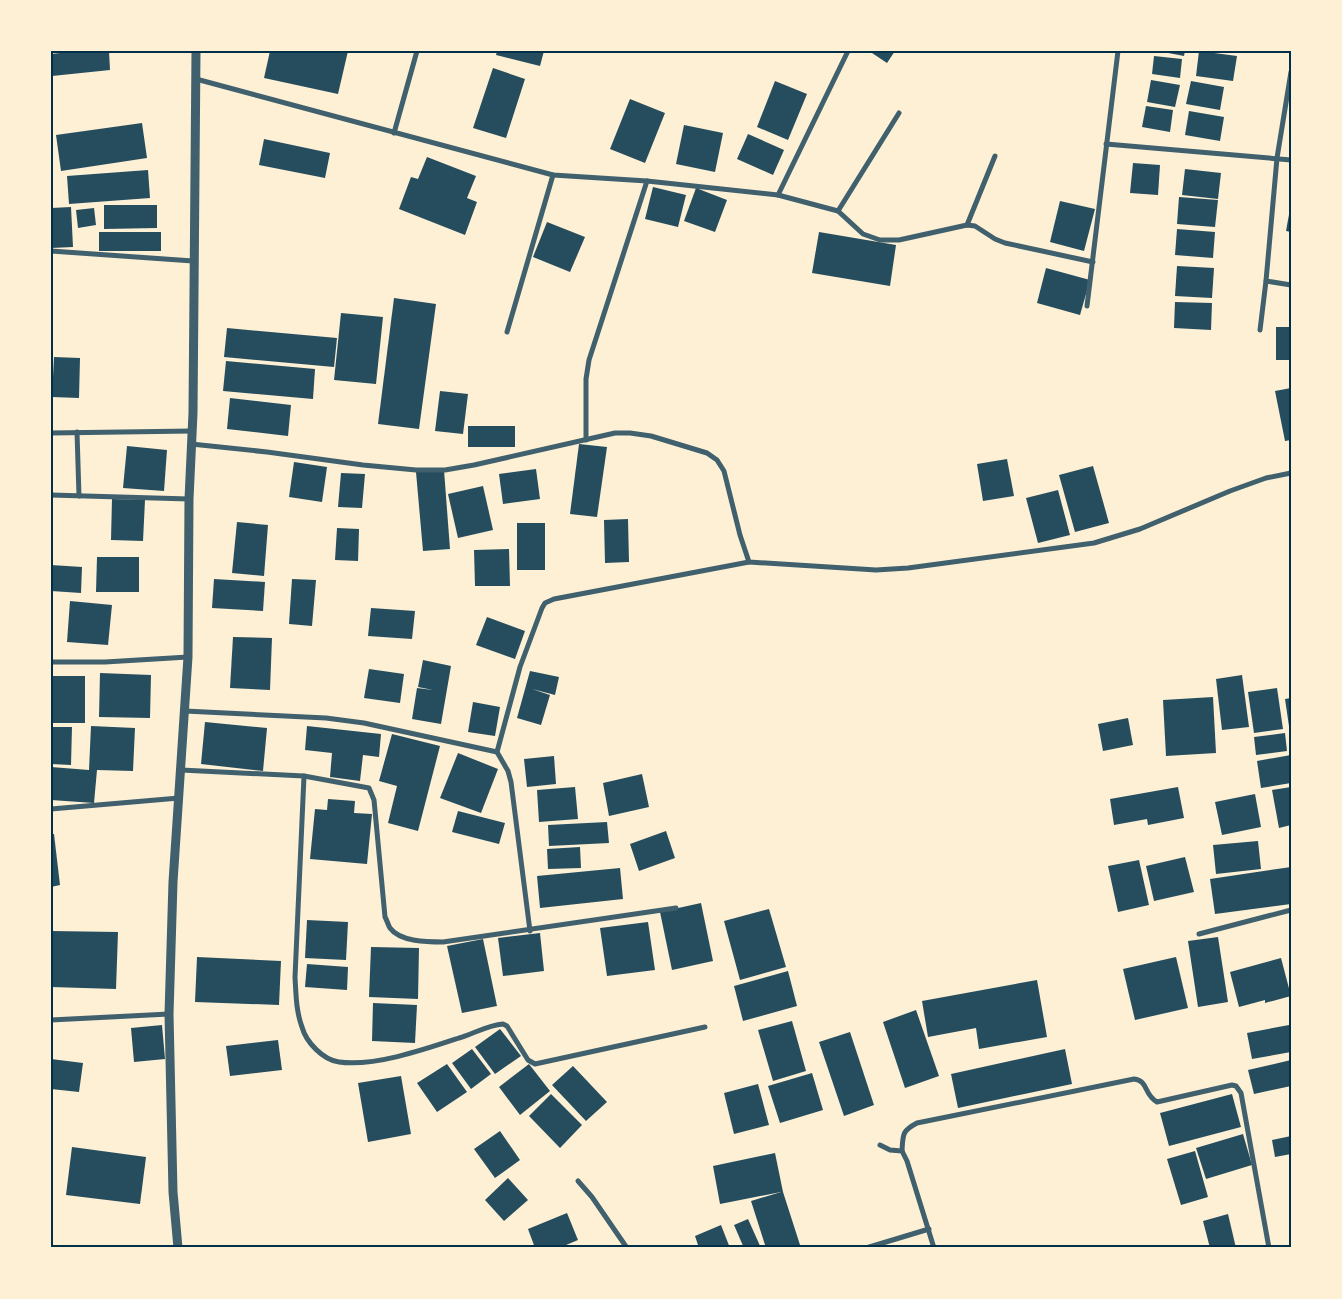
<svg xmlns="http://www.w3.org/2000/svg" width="1342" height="1299" viewBox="0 0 1342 1299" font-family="'Open Sans',sans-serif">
<rect width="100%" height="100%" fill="#fdf0d5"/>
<g fill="#264d5e">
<path d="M 78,51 L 109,51 L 110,70 L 52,76 L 51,54 Z"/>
<path d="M 270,51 L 348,51 L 338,94 L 264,78 Z"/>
<path d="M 497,51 L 544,51 L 540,66 L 496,55 Z"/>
<path d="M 869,51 L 895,51 L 887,63 Z"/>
<path d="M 1158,51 L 1185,51 L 1184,56 Z"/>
<path d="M 1199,51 L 1237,56 L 1233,81 L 1196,76 Z"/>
<path d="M 1154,56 L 1182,59 L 1180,78 L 1152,74 Z"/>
<path d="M 493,68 L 525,79 L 506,138 L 473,128 Z"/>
<path d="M 1151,80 L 1180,85 L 1175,107 L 1147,102 Z"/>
<path d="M 775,81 L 807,94 L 788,140 L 757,127 Z"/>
<path d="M 1191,81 L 1224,87 L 1220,110 L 1186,104 Z"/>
<path d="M 630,99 L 665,113 L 645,163 L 610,149 Z"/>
<path d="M 1146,106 L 1173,110 L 1170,132 L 1142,127 Z"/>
<path d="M 1189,111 L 1224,117 L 1220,141 L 1185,135 Z"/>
<path d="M 142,123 L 147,158 L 61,171 L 56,135 Z"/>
<path d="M 684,125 L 723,133 L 715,172 L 676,164 Z"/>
<path d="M 748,134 L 784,150 L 773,175 L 737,159 Z"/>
<path d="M 264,139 L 330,153 L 325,178 L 259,165 Z"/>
<path d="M 427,157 L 476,176 L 467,198 L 477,202 L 465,235 L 399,209 L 411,177 L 418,179 Z"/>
<path d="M 1133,163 L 1160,165 L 1158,195 L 1130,193 Z"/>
<path d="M 1185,169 L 1221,173 L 1218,199 L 1182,195 Z"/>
<path d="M 148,170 L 150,198 L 69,204 L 67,176 Z"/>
<path d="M 653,187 L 686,195 L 678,227 L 645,219 Z"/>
<path d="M 696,188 L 727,200 L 715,232 L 684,221 Z"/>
<path d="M 1179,197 L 1218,200 L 1215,227 L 1177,224 Z"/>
<path d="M 1060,201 L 1095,209 L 1084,251 L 1050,242 Z"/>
<path d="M 104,205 L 157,205 L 157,228 L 104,229 Z"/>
<path d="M 71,207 L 73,247 L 51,248 L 51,208 Z"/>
<path d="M 94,208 L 96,225 L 78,228 L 76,210 Z"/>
<path d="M 1290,209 L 1291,209 L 1291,232 L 1286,231 Z"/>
<path d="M 547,222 L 585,237 L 570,272 L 533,257 Z"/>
<path d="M 1177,229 L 1215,232 L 1213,258 L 1175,255 Z"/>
<rect x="99" y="232" width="62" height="19"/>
<path d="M 819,232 L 896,245 L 890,286 L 812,273 Z"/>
<path d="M 1177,266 L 1214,268 L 1212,298 L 1175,296 Z"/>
<path d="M 1046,268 L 1090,280 L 1080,315 L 1037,303 Z"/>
<path d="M 394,298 L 436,304 L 419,429 L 378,424 Z"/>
<path d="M 1175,302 L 1212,303 L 1211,330 L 1174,328 Z"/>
<path d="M 341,313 L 383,317 L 376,384 L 334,380 Z"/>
<rect x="1276" y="327" width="15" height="33"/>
<path d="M 227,328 L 337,338 L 334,367 L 224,357 Z"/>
<path d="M 54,357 L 80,358 L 79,398 L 52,397 Z"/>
<path d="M 226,361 L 315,369 L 313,399 L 223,391 Z"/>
<path d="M 1291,388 L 1291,440 L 1285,441 L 1275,391 Z"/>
<path d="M 440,391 L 468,394 L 463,434 L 435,431 Z"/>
<path d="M 230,398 L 291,405 L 288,436 L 227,429 Z"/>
<rect x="468" y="426" width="47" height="21"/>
<path d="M 579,444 L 607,447 L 597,517 L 570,514 Z"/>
<path d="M 127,446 L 167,450 L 164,491 L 123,488 Z"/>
<path d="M 1007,459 L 1014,496 L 983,501 L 977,464 Z"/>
<path d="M 294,462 L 327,467 L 322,502 L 289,497 Z"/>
<path d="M 1093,466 L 1109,523 L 1075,532 L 1059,475 Z"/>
<path d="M 536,469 L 540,499 L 503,504 L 499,474 Z"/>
<path d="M 444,470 L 450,549 L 423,551 L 416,472 Z"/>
<path d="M 341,473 L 365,474 L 362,508 L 338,507 Z"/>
<path d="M 483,486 L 493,530 L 458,538 L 448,494 Z"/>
<path d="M 1058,490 L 1070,535 L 1038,543 L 1026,498 Z"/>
<path d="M 112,499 L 145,500 L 143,541 L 111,540 Z"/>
<path d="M 628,519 L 629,562 L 605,563 L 604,520 Z"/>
<path d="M 237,522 L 268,525 L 264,576 L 232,573 Z"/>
<rect x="517" y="523" width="28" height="47"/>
<path d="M 337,528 L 359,529 L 358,561 L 335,560 Z"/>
<path d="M 509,549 L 510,586 L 475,586 L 474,550 Z"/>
<path d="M 97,557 L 139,557 L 139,592 L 96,592 Z"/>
<path d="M 51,565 L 82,567 L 81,593 L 51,591 Z"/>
<path d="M 214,579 L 265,582 L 263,611 L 212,608 Z"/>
<path d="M 292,579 L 316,580 L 312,626 L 289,624 Z"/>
<path d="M 70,601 L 112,605 L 108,645 L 67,642 Z"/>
<path d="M 371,608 L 415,611 L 412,639 L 368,636 Z"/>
<path d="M 487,617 L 525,631 L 515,659 L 476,645 Z"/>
<path d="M 233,637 L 272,638 L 270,690 L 230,688 Z"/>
<path d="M 423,660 L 451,666 L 441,724 L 412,719 L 417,688 L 433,690 L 418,687 Z"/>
<path d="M 369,669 L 404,674 L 400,703 L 364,698 Z"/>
<path d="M 530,671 L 559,677 L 555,695 L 532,689 L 550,695 L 541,725 L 517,718 Z"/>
<path d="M 100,673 L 151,675 L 150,718 L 99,717 Z"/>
<path d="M 1242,675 L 1249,727 L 1222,730 L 1216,679 Z"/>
<rect x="51" y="676" width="34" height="47"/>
<path d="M 1277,688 L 1283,729 L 1254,733 L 1248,692 Z"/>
<path d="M 1213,697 L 1216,753 L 1166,756 L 1163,700 Z"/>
<path d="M 1291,698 L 1291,733 L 1290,733 L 1285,699 Z"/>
<path d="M 473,702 L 500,707 L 495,736 L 468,732 Z"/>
<path d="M 1128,718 L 1133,745 L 1103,751 L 1098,724 Z"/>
<path d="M 205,722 L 267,728 L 263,771 L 201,764 Z"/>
<path d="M 91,726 L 135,728 L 133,771 L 97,770 L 94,803 L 51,800 L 51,767 L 89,770 Z"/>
<path d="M 307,726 L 381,734 L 379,757 L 363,755 L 360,781 L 330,777 L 332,753 L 305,750 Z"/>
<path d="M 51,727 L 72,727 L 71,765 L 51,764 Z"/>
<path d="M 1285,733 L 1287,751 L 1256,755 L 1254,737 Z"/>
<path d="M 392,734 L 440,746 L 418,831 L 388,823 L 397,786 L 379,781 Z"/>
<path d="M 458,753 L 498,769 L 481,813 L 440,798 Z"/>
<path d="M 1291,755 L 1291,783 L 1261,788 L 1257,761 Z"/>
<path d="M 554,756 L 556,784 L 527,787 L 524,759 Z"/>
<path d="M 642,774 L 649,807 L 609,816 L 603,783 Z"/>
<path d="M 575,787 L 578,819 L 539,822 L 537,790 Z"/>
<path d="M 1178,787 L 1184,818 L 1148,825 L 1147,819 L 1114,825 L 1110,799 Z"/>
<path d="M 1291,787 L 1291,825 L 1279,828 L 1272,790 Z"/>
<path d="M 1255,794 L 1261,827 L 1222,835 L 1215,802 Z"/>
<path d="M 328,799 L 355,801 L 354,813 L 372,814 L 367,864 L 310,859 L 315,809 L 327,810 Z"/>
<path d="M 458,811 L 505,823 L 499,844 L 452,832 Z"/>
<path d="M 607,822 L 609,843 L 549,846 L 548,825 Z"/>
<path d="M 666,831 L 675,858 L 639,871 L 630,844 Z"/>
<path d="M 51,834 L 54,834 L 60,885 L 51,887 Z"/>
<path d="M 1258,841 L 1261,869 L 1216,874 L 1213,845 Z"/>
<path d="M 580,847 L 581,868 L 548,869 L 547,849 Z"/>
<path d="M 1185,857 L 1194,892 L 1154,901 L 1146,866 Z"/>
<path d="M 1139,860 L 1149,905 L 1118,912 L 1108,866 Z"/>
<path d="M 1291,867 L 1291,904 L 1215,914 L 1210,879 Z"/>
<path d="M 620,868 L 623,899 L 540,908 L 537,876 Z"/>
<path d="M 701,903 L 713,961 L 672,970 L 660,912 Z"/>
<path d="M 769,909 L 786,967 L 740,980 L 724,921 Z"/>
<path d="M 307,920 L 348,922 L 346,960 L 305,958 Z"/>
<path d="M 648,922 L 655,970 L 607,976 L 600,928 Z"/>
<path d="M 51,931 L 118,932 L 116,989 L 51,987 Z"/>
<path d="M 540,933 L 544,971 L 503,976 L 498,938 Z"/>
<path d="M 1218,937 L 1228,1002 L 1198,1007 L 1188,941 Z"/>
<path d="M 483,939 L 497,1006 L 462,1013 L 447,946 Z"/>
<path d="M 371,947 L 419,948 L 418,999 L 369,997 Z"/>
<path d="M 197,957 L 281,961 L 279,1005 L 195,1002 Z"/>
<path d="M 1176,957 L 1188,1008 L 1135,1020 L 1123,969 Z"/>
<path d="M 1281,958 L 1291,996 L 1265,1003 L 1265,1000 L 1239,1007 L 1230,972 Z"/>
<path d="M 307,964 L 348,967 L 347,990 L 305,987 Z"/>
<path d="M 788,971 L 797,1006 L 743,1021 L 734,986 Z"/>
<path d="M 1037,980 L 1047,1037 L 979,1049 L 976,1028 L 928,1037 L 922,1001 Z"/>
<path d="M 373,1003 L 417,1005 L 415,1043 L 372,1041 Z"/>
<path d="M 916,1010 L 939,1076 L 905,1088 L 883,1022 Z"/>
<path d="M 792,1021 L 806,1071 L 773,1081 L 758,1030 Z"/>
<path d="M 162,1025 L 165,1059 L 134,1062 L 131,1028 Z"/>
<path d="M 1289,1025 L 1291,1052 L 1252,1059 L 1247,1033 Z"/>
<path d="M 500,1029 L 521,1056 L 495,1074 L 475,1047 Z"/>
<path d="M 850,1032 L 874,1105 L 844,1116 L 819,1042 Z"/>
<path d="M 278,1040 L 282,1070 L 230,1076 L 226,1046 Z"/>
<path d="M 472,1049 L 491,1074 L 471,1089 L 452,1063 Z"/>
<path d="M 1065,1049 L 1072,1084 L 958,1108 L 951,1074 Z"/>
<path d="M 51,1059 L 83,1063 L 79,1092 L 51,1089 Z"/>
<path d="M 1291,1060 L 1291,1086 L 1254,1094 L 1248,1070 Z"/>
<path d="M 447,1064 L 467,1092 L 437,1112 L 417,1083 Z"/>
<path d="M 529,1064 L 550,1091 L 520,1115 L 499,1087 Z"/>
<path d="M 573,1066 L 607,1102 L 586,1121 L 552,1085 Z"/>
<path d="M 812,1073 L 823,1110 L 780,1123 L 768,1086 Z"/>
<path d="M 401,1076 L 411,1134 L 368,1142 L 358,1083 Z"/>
<path d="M 758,1084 L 769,1125 L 734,1134 L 724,1093 Z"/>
<path d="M 551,1094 L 582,1125 L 560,1148 L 529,1116 Z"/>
<path d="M 1232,1094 L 1241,1127 L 1169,1146 L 1160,1113 Z"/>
<path d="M 500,1131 L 520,1160 L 495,1178 L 474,1149 Z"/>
<path d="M 1243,1134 L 1252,1165 L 1206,1179 L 1196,1148 Z"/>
<path d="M 1291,1136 L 1291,1154 L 1275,1157 L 1272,1140 Z"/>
<path d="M 72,1147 L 146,1157 L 140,1204 L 66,1195 Z"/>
<path d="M 1195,1151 L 1208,1197 L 1181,1205 L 1167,1159 Z"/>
<path d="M 775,1153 L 783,1192 L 801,1248 L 766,1248 L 751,1201 L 781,1192 L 720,1204 L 713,1166 Z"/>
<path d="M 508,1178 L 528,1200 L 504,1221 L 485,1200 Z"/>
<path d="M 567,1213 L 578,1240 L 559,1248 L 535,1248 L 528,1229 Z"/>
<path d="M 1228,1214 L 1236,1248 L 1210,1248 L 1203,1221 Z"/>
<path d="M 748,1219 L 761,1248 L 744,1248 L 734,1225 Z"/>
<path d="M 721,1225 L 730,1248 L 699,1248 L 695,1236 Z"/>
</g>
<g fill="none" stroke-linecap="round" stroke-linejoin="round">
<g stroke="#3f606c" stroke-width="5">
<path d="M 196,79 L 553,175 L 647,181 L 778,195 L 838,211 L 863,234 L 880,240 L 899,240 L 967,225 L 975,226 L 995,239 L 1005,243 L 1093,262"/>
<path d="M 394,133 L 417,51"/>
<path d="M 1106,144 L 1291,160"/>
<path d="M 778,195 L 848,51"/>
<path d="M 838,211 L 899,113"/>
<path d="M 967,225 L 995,156"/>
<path d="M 51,251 L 193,261"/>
<path d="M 1266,281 L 1291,285"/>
<path d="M 1087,306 L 1118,51"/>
<path d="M 1260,330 L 1266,281 L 1277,158 L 1291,72"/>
<path d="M 507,332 L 553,175"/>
<path d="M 77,432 L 79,496"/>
<path d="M 51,433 L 192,431"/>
<path d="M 586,440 L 586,379 L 589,360 L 647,181"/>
<path d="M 191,444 L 267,452 L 363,465 L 416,470 L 445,470 L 474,465 L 615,433 L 630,433 L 651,436 L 707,453 L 717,460 L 724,471 L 740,535 L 749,562 L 876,570 L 908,568 L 1094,543 L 1140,529 L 1230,491 L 1266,478 L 1291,473"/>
<path d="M 51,495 L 189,499"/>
<path d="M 51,662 L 105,662 L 188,657"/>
<path d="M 185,711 L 326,718 L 364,723 L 497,752"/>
<path d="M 181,770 L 304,776 L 369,788 L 374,800 L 385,917 C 387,920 388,925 390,928 C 400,942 428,942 443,942 L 676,908"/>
<path d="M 304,776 L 295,977 C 296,994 296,1011 302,1027 C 306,1042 323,1060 339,1062 C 374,1067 426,1049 459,1038 C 473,1034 488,1025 503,1024 L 507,1026 L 528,1060 L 535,1064 L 705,1027"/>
<path d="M 51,809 L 179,798"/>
<path d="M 530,931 L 511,782 L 508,771 L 497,752 L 520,667 L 542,608 L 545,603 L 554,599 L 749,562"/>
<path d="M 1199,934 L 1291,910"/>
<path d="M 51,1020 L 169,1014"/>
<path d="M 880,1145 L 890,1150 L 902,1151 L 907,1161 L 934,1248"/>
<path d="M 902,1151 C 903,1134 902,1131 917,1123 L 1134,1079 C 1149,1081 1143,1094 1157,1102 L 1232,1085 L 1236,1086 L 1241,1093 L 1269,1248"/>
<path d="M 578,1181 L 592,1197 L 627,1248"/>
<path d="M 866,1248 L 929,1229"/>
</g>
<path stroke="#3f606c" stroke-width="9" d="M 178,1248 L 173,1192 L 169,1014 L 173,882 L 188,657 L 189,499 L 193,413 L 196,51"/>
</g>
<rect width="1342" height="1299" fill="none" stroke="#fdf0d5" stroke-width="105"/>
<rect x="52" y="52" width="1238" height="1194" fill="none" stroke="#003049" stroke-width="2"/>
</svg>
